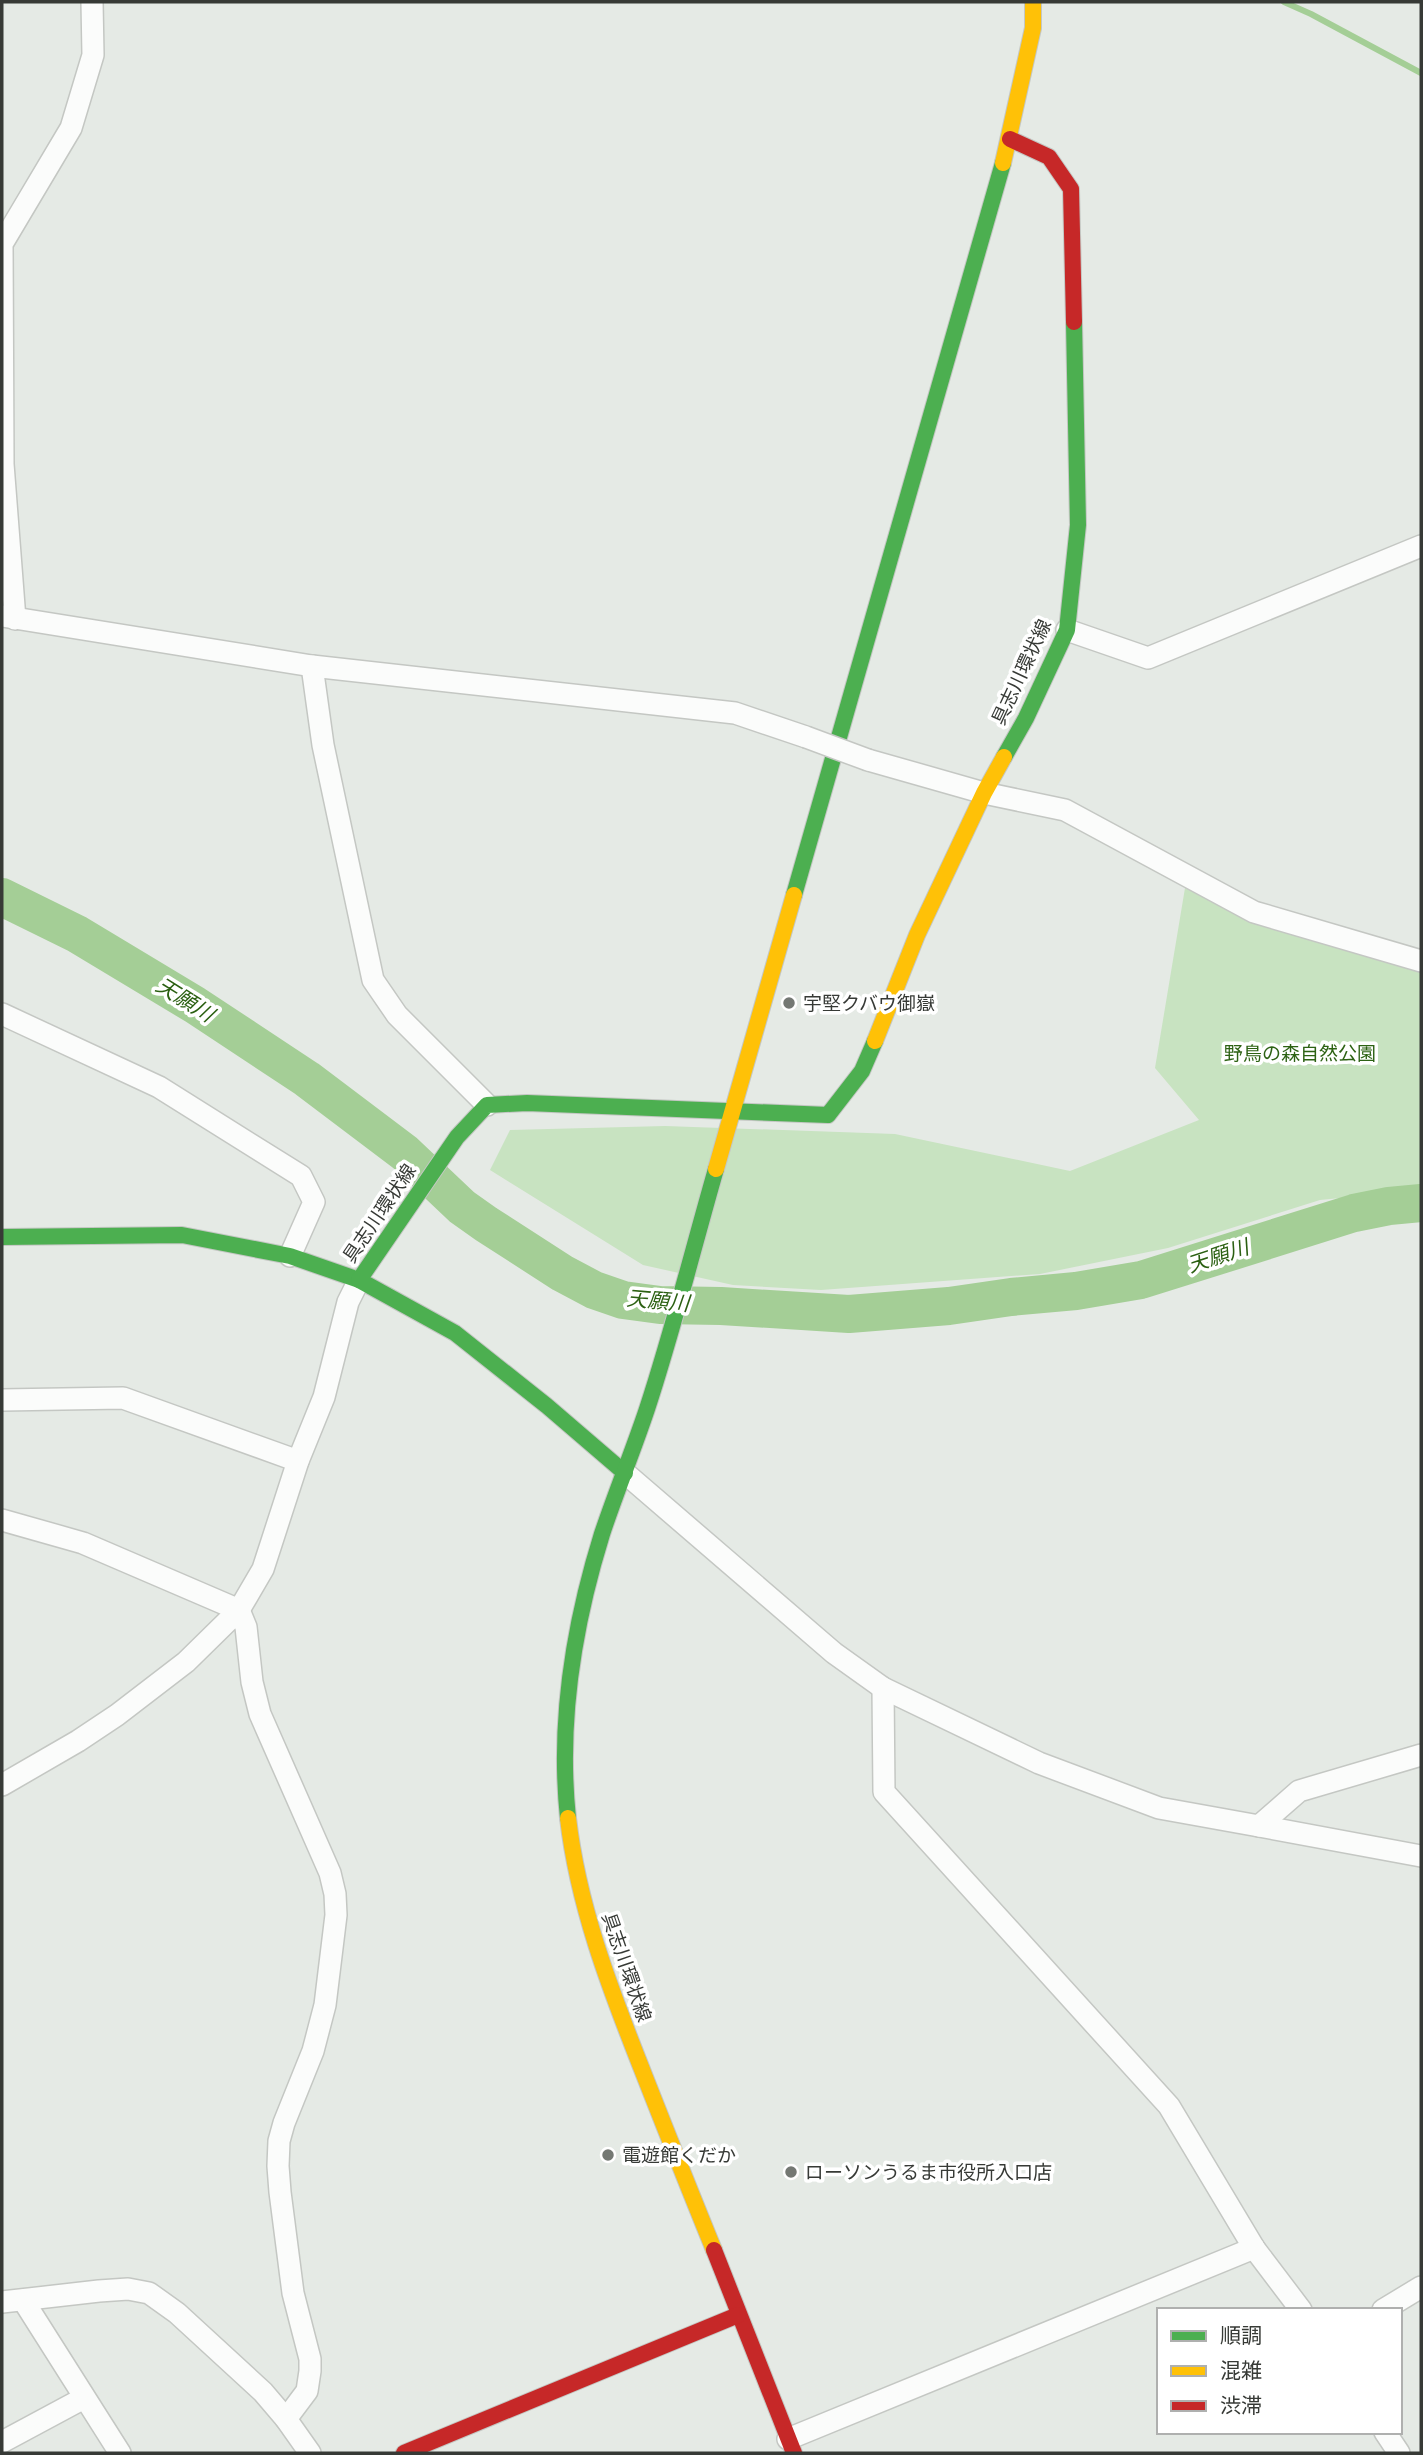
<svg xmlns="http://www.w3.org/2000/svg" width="1423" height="2455" viewBox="0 0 1423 2455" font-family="Cabin,'Noto Sans JP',sans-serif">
<rect width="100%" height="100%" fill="#e5eae5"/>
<path fill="#c8e3c1" d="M 1187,876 L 1254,912 L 1421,961 L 1421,1190 L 1320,1200 L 1168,1248 L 1040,1274 L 821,1290 L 733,1285 L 643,1265 L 490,1170 L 510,1130 L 665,1126 L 895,1134 L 1070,1171 L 1199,1120 L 1155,1068 Z"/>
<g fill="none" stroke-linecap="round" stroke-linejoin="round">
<path stroke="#a4ce96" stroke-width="6" d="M 1284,2 L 1311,14 L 1421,73"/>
<path stroke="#a4ce96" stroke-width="38" d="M 2,897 L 77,934 L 195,1005 L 307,1079 L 405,1153 L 462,1207 L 486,1224 L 562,1273 L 594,1290 L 623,1300 L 660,1305 L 721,1306 L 849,1314 L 949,1306 L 1011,1297 L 1076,1291 L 1141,1280 L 1354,1213 L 1389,1206 L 1421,1203"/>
<g stroke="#c4c7c3" stroke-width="24">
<g id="street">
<path d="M 2,616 L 312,666 L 735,713 L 806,737"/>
<path d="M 15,619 L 3,464 L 2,244 L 71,128 L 93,55 L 92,2"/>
<path d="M 1067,630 L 1148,658 L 1421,546"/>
<path d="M 312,666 L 323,745 L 373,980 L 397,1015 L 487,1105"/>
<path d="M 868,760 L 984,793 L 1065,810 L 1254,912 L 1421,961"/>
<path d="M 2,1014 L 159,1087 L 301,1176 L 314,1202 L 290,1256"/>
<path d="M 2,1400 L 123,1398 L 298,1461"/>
<path d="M 625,1473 L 834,1653 L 883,1688 L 1039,1763 L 1159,1808 L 1259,1826 L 1299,1791 L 1421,1755"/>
<path d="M 2,1520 L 83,1543 L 239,1610 L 246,1627 L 252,1682 L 260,1714 L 330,1873 L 335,1894 L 336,1915 L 325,2005 L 313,2051 L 284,2123 L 279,2141 L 278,2166 L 280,2192 L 293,2293 L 310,2359 L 310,2371 L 307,2391 L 286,2419"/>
<path d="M 883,1688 L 884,1792 L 1169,2106 L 1254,2248 L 1301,2310"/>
<path d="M 2,1785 L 78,1741 L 117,1715 L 186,1662 L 239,1610 L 263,1569 L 298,1461 L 324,1397 L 348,1302 L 359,1280"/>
<path d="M 1259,1826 L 1421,1856"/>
<path d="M 23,2300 L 120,2453"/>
<path d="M 2,2302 L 99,2291 L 128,2289 L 149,2293 L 177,2313 L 263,2392 L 286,2419 L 310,2453"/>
<path d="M 1383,2310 L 1421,2287"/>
<path d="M 1385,2432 L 1399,2453"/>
<path d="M 788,2439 L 1254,2248"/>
<path d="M 2,2442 L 84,2398"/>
</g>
</g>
<g stroke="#c4c7c3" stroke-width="18">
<g id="fast">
<path d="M 1004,757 L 1026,718 L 1067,630 L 1078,525 L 1074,322"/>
<path d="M 794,895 L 1003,163"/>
<path d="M 2,1237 L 182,1235 L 290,1256 L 359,1280"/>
<path d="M 625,1473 L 547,1406 L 455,1333 L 359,1280 L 457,1137 L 487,1105 L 527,1103 L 828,1115 L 862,1071 L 875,1041"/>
<path d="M 568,1818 C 558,1723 574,1624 602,1534 C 616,1492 633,1451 647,1409 C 673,1330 693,1249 716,1169"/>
</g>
</g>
<g stroke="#c4c7c3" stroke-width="18">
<g id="slow">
<path d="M 1003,163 L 1033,28 L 1033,2"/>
<path d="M 875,1041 L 917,935 L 984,793 L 1004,757"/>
<path d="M 716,1169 L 794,895"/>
<path d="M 568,1818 C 578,1905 609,1986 641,2067 C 665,2128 689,2189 714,2250"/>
</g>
</g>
<g stroke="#c4c7c3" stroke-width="18">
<g id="jam">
<path d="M 1010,139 L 1049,157 L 1071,189 L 1074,322"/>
<path d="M 714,2250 L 794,2453"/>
<path d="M 404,2453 L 738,2315"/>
</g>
</g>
<use href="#street" stroke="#fbfcfb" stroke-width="21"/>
<use href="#fast" stroke="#4caf50" stroke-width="16"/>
<use href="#slow" stroke="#ffc107" stroke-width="16"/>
<use href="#jam" stroke="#c62828" stroke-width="16"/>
<g stroke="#c4c7c3" stroke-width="24" stroke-linecap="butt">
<path id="street-bridge" d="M 806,737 L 868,760"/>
</g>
<use href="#street-bridge" stroke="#fbfcfb" stroke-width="21"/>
</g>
<g fill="#747873" stroke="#fff" stroke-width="2.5">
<circle cx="789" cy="1003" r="7"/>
<circle cx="608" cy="2155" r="7"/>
<circle cx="791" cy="2172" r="7"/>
</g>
<g text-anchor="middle" stroke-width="7" stroke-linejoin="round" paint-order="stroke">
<g font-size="19" fill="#373a36" stroke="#fff">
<text transform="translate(1021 672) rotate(-65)" y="7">具志川環状線</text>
<text transform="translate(379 1213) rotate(-56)" y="7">具志川環状線</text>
<text transform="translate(627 1967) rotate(71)" y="7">具志川環状線</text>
</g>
<g font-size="19" fill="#373a36" stroke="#fff" text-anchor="start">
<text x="803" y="1010">宇堅クバウ御嶽</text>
<text x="622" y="2162">電遊館くだか</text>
<text x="805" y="2179">ローソンうるま市役所入口店</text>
</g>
<g font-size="19" fill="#2d6214" stroke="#fff">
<text x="1300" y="1060">野鳥の森自然公園</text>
</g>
<g font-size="21" font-style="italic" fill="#2b6012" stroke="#fff">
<text transform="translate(185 1000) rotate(32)" y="7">天願川</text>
<text transform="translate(1218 1256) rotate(-18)" y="7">天願川</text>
<text transform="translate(658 1301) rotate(5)" y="7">天願川</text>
</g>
</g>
<rect width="1423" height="2455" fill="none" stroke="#373a36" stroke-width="7"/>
<rect x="1157" y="2308" width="245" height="126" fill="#ffffff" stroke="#afb0af" stroke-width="2"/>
<rect x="1171" y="2331" width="35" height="10" fill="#4caf50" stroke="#afb0af" stroke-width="2"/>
<text x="1220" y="2343" font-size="21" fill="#373a36">順調</text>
<rect x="1171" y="2366" width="35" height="10" fill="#ffc107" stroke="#afb0af" stroke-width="2"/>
<text x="1220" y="2378" font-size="21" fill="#373a36">混雑</text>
<rect x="1171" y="2401" width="35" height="10" fill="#c62828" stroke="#afb0af" stroke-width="2"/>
<text x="1220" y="2413" font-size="21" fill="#373a36">渋滞</text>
</svg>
